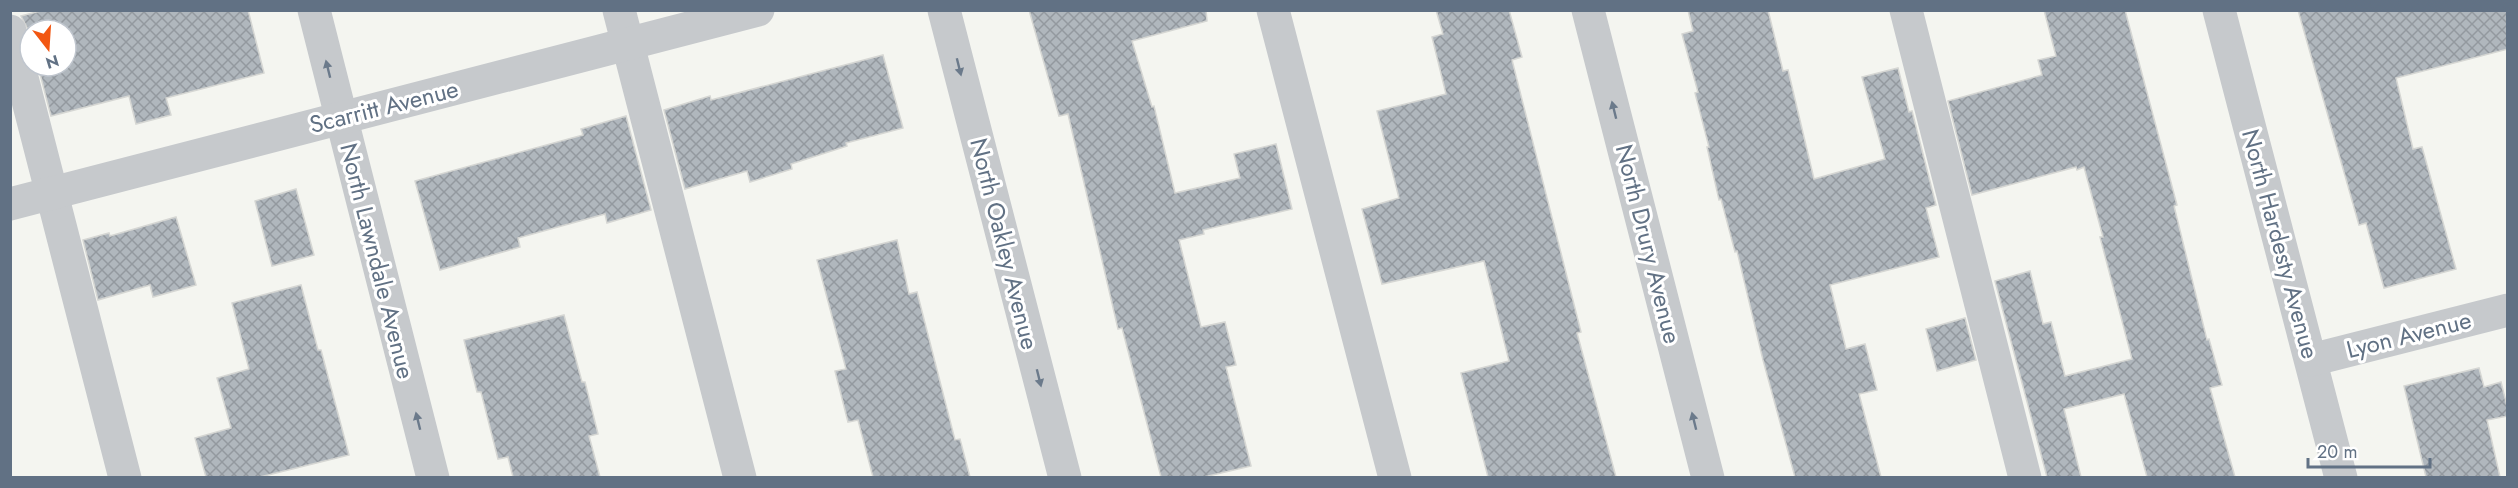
<svg xmlns="http://www.w3.org/2000/svg" width="2518" height="488" viewBox="0 0 2518 488" font-family="Jost,sans-serif">
<defs>
<pattern id="building-cross-hatch" width="8" height="8" patternUnits="userSpaceOnUse" patternTransform="scale(1.5)"><rect width="8" height="8" fill="#b0b7bd"/><path d="M0 0l8 8M0 8l8-8" fill="none" stroke="#93999f"/></pattern>
</defs>
<rect width="100%" height="100%" fill="#f4f5f0"/>
<g fill="url(#building-cross-hatch)" stroke="#d5d6d3" stroke-width="1.5">
<path d="M 44,10 L 248,10 L 264,73 L 166,98 L 171,115 L 136,124 L 129,96 L 51,116 L 38,66 L 66,66 L 66,30 L 30,30 L 30,33 L 21,16 Z"/>
<path d="M 1029,10 L 1206,10 L 1207,21 L 1132,41 L 1152,107 L 1154,106 L 1175,193 L 1240,178 L 1234,154 L 1276,144 L 1292,209 L 1203,230 L 1204,234 L 1179,240 L 1201,327 L 1225,322 L 1236,365 L 1226,367 L 1251,466 L 1204,477 L 1161,477 L 1122,328 L 1118,329 L 1068,114 L 1059,116 Z"/>
<path d="M 1436,10 L 1509,10 L 1522,57 L 1512,60 L 1581,332 L 1577,333 L 1616,477 L 1488,477 L 1461,373 L 1509,361 L 1484,261 L 1382,284 L 1362,209 L 1399,198 L 1377,111 L 1446,94 L 1432,37 L 1443,34 Z"/>
<path d="M 1688,10 L 1768,10 L 1783,71 L 1788,70 L 1814,179 L 1885,159 L 1862,77 L 1898,68 L 1909,112 L 1912,111 L 1936,205 L 1926,208 L 1939,257 L 1830,285 L 1846,349 L 1865,344 L 1877,390 L 1859,394 L 1881,477 L 1795,477 L 1763,360 L 1737,251 L 1735,252 L 1721,199 L 1719,200 L 1707,147 L 1709,147 L 1695,93 L 1698,92 L 1682,34 L 1693,31 Z"/>
<path d="M 2044,10 L 2125,10 L 2177,205 L 2174,206 L 2207,340 L 2209,339 L 2222,385 L 2210,388 L 2235,477 L 2147,477 L 2124,394 L 2064,409 L 2081,477 L 2047,477 L 1995,281 L 2030,271 L 2043,324 L 2051,322 L 2065,376 L 2132,359 L 2100,237 L 2103,237 L 2084,167 L 2077,170 L 2076,167 L 1972,195 L 1948,101 L 2042,75 L 2038,60 L 2056,56 Z"/>
<path d="M 2298,10 L 2508,10 L 2508,49 L 2396,78 L 2413,149 L 2422,147 L 2456,269 L 2384,288 L 2366,223 L 2359,225 Z"/>
<path d="M 883,55 L 903,128 L 846,143 L 847,146 L 791,164 L 792,169 L 750,182 L 747,171 L 685,189 L 664,110 L 710,96 L 711,100 Z"/>
<path d="M 626,116 L 651,210 L 607,223 L 605,214 L 518,238 L 520,247 L 440,270 L 415,181 L 583,135 L 581,129 Z"/>
<path d="M 296,189 L 314,255 L 272,266 L 255,201 Z"/>
<path d="M 176,217 L 196,285 L 153,297 L 150,285 L 98,300 L 83,240 L 109,233 L 110,236 Z"/>
<path d="M 897,240 L 909,294 L 917,292 L 955,440 L 960,439 L 970,477 L 873,477 L 858,420 L 848,422 L 835,371 L 846,369 L 817,260 Z"/>
<path d="M 301,285 L 318,350 L 321,350 L 349,455 L 260,477 L 206,477 L 195,438 L 231,428 L 217,378 L 249,369 L 232,303 Z"/>
<path d="M 564,315 L 582,382 L 585,382 L 598,434 L 589,436 L 600,477 L 513,477 L 508,457 L 498,459 L 481,392 L 477,392 L 464,340 Z"/>
<path d="M 1965,318 L 1976,360 L 1937,371 L 1926,329 Z"/>
<path d="M 2479,368 L 2484,387 L 2501,382 L 2508,410 L 2508,416 L 2487,420 L 2500,477 L 2426,477 L 2404,386 Z"/>
</g>
<g fill="none" stroke-linecap="round" stroke-linejoin="round">
<g stroke="#c6c9cc" stroke-width="33">
<path d="M 314,10 L 433,478"/>
<path d="M 619,10 L 740,478"/>
<path d="M 944,10 L 1065,478"/>
<path d="M 1273,10 L 1395,478"/>
<path d="M 1588,10 L 1708,478"/>
<path d="M 1906,10 L 2025,478"/>
<path d="M 2219,10 L 2341,478"/>
<path d="M 10,31 L 125,478"/>
<path d="M 10,204 L 758,10"/>
<path d="M 2311,360 L 2508,310"/>
</g>
</g>
<defs><path id="oneway-solid" d="M-6-.8H1V-3.2L6.5 0L1 3.2V.8H-6Z" transform="scale(1.5)"/></defs>
<g fill="#6b7a8b">
<use href="#oneway-solid" transform="translate(959 67) rotate(76)"/>
<use href="#oneway-solid" transform="translate(328 69) rotate(-104)"/>
<use href="#oneway-solid" transform="translate(1614 110) rotate(-104)"/>
<use href="#oneway-solid" transform="translate(1039 378) rotate(76)"/>
<use href="#oneway-solid" transform="translate(418 421) rotate(-104)"/>
<use href="#oneway-solid" transform="translate(1694 421) rotate(-104)"/>
</g>
<g text-anchor="middle" stroke-width="6" stroke-linejoin="round" paint-order="stroke">
<g font-size="24" fill="#617184" stroke="#fff">
<text transform="translate(384 107) rotate(-14)" y="8">Scarritt Avenue</text>
<text transform="translate(1004 244) rotate(76)" y="8">North Oakley Avenue</text>
<text transform="translate(1648 244) rotate(76)" y="8">North Drury Avenue</text>
<text transform="translate(2280 244) rotate(75)" y="8">North Hardesty Avenue</text>
<text transform="translate(377 261) rotate(76)" y="8">North Lawndale Avenue</text>
<text transform="translate(2409 335) rotate(-14)" y="8">Lyon Avenue</text>
</g>
</g>
<rect width="2518" height="488" fill="none" stroke="#617184" stroke-width="24"/>
<g transform="translate(48 48) rotate(163)"><circle r="28" fill="#ffffff" stroke="#c0c6ce" stroke-width="1.5"/>
<path d="M0-4.5L10 22L0 15L-10 22Z" fill="#f25712"/>
<text y="-9" font-size="16" font-weight="bold" text-anchor="middle" fill="#617184">N</text>
</g>
<path d="M2308 458v9h122v-9" fill="none" stroke="#617184" stroke-width="3"/>
<text x="2317" y="458" font-size="18" fill="#617184" stroke="#ffffff" stroke-width="4.5" paint-order="stroke">20 m</text>
</svg>
